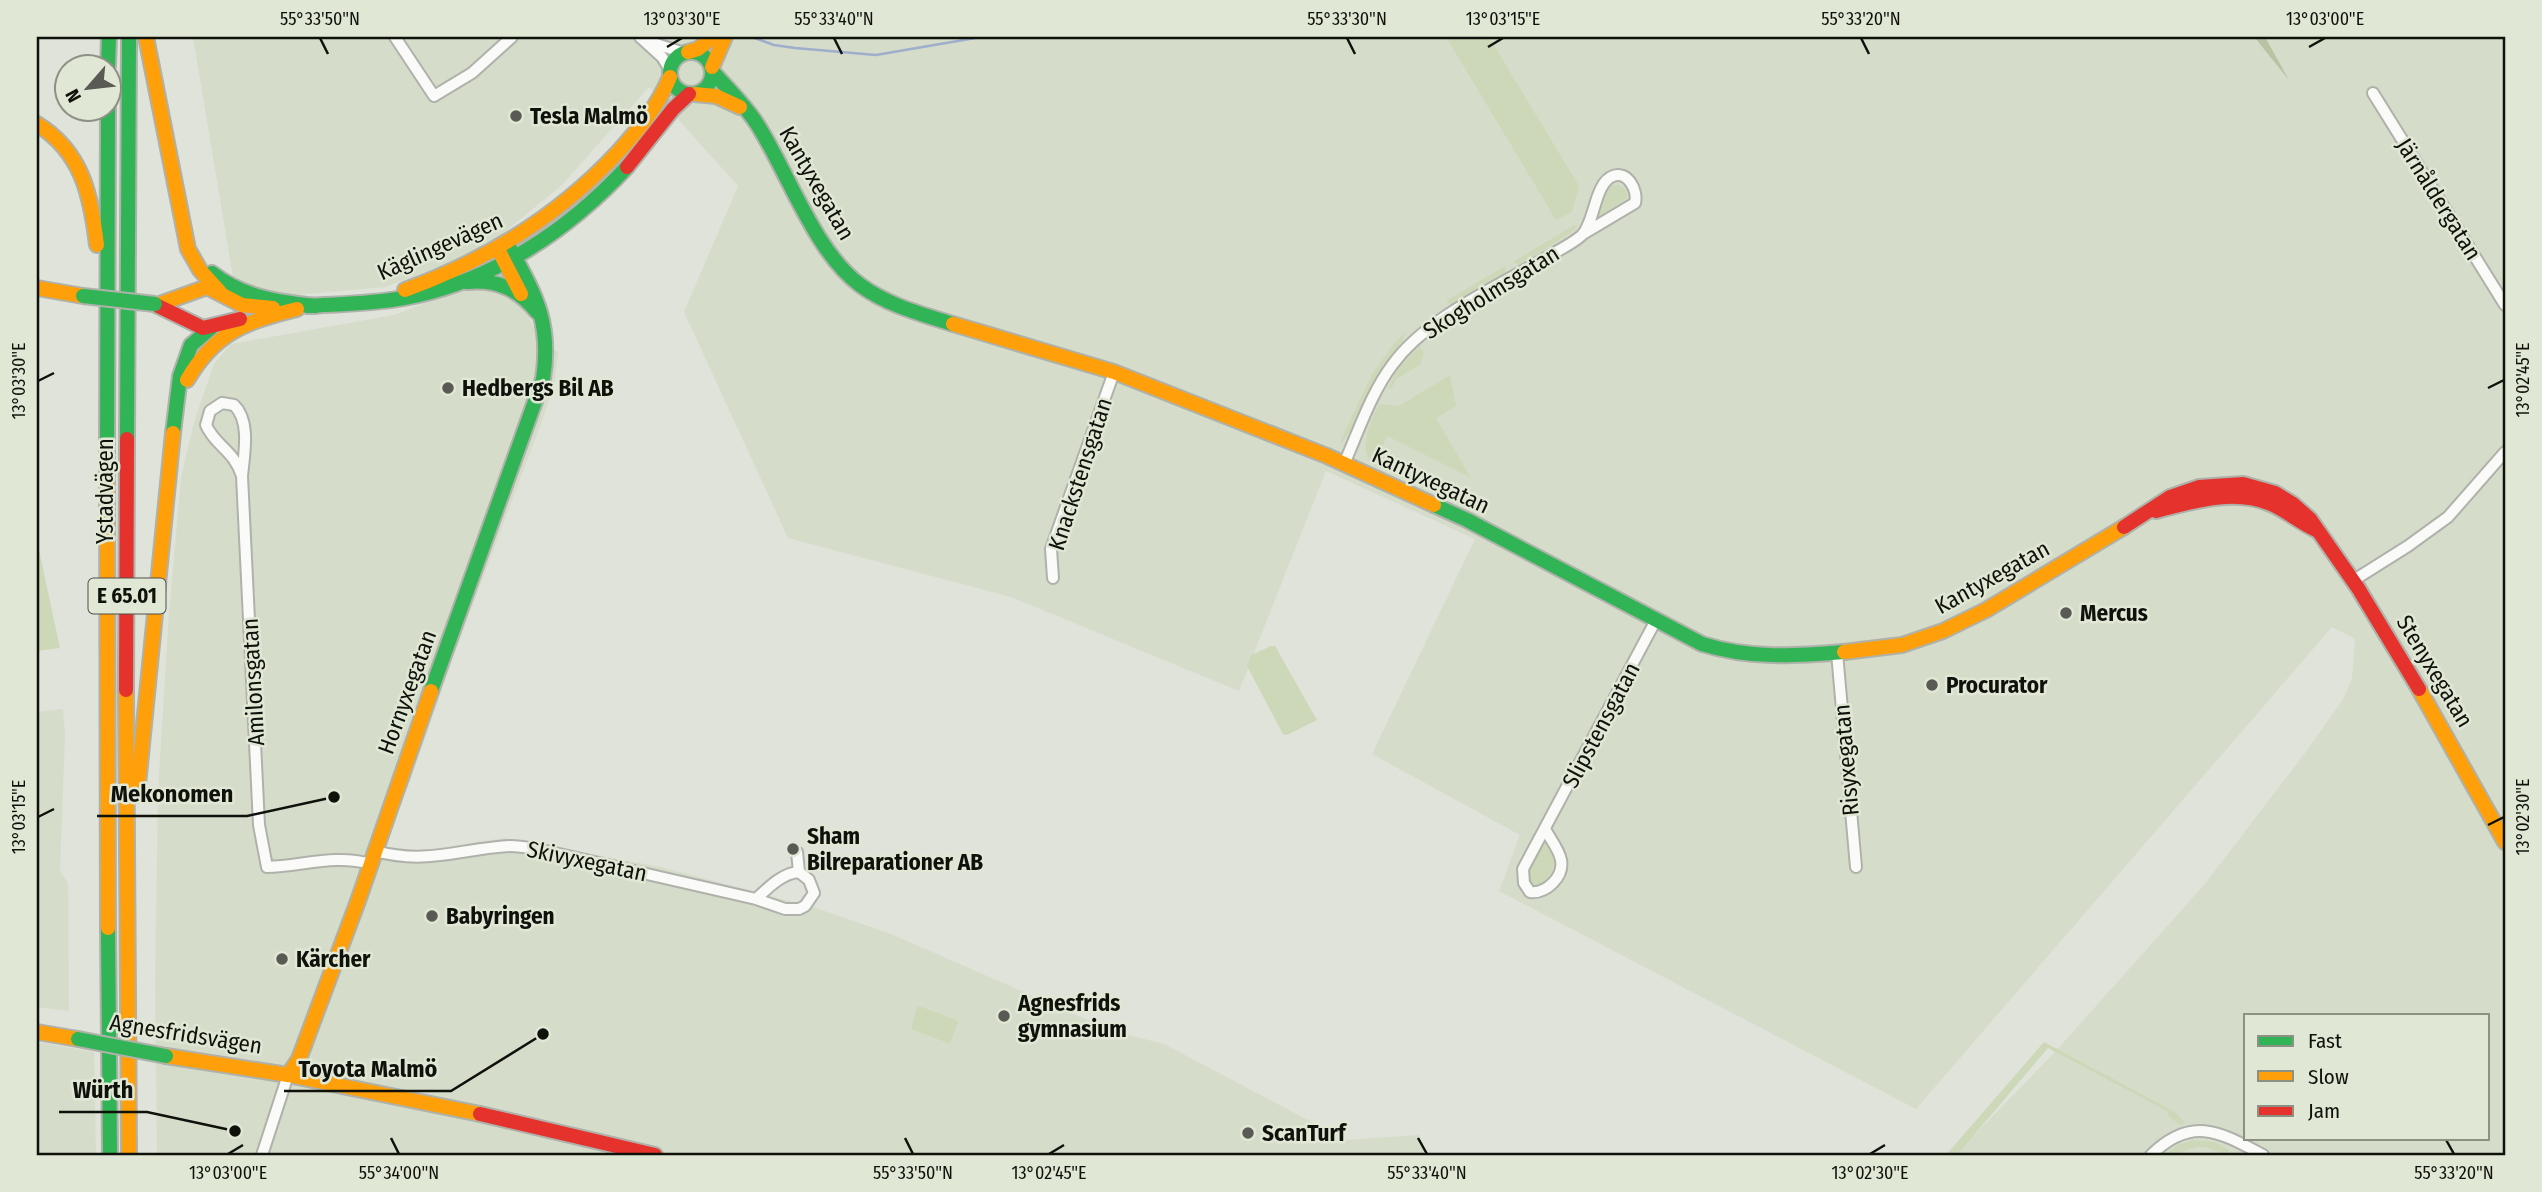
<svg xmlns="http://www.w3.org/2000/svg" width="2542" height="1192" viewBox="0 0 2542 1192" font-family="'Fira Sans Condensed',sans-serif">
<rect width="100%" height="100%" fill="#dfe3d9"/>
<g fill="#d6dcca" fill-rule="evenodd">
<path d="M 193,37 L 2505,37 L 2505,1155 L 1955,1155 L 2055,1052 L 2204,885 L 2305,753 L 2342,701 L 2352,679 L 2355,639 L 2332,627 L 1916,1109 L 1499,891 L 1520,835 L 1372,754 L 1475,539 L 1326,471 L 1239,691 L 1011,597 L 788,538 L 684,312 L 738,186 L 649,87 L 561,186 L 497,238 L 450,263 L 385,287 L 285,296 L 234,283 ZM 2246,1015 L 2488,1015 L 2488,1138 L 2246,1138 Z"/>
<path d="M 477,288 L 491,288 L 506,292 L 523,305 L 534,328 L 537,340 L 558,352 L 555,379 L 545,413 L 456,650 L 408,787 L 383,846 L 418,851 L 504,838 L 661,867 L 816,908 L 891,934 L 1113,1031 L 1164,1044 L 1346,1140 L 1419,1135 L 1427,1155 L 157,1155 L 155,985 L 158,792 L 169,614 L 181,478 L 194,422 L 214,364 L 231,344 L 394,315 L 456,291 Z"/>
<path d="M 63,709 L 65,735 L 60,871 L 68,883 L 69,1011 L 37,1007 L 37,712 Z"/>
<path d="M 37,1042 L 94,1052 L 96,1155 L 37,1155 Z"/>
</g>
<g fill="#cdd8b8">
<path d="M 1446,37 L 1489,37 L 1579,186 L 1572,212 L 1556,220 Z"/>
<path d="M 1610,185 L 1619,185 L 1626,190 L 1627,198 L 1597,218 Z"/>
<path d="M 1574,225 L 1577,227 L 1572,232 L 1519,265 L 1513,262 Z"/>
<path d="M 1505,266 L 1506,273 L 1452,305 L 1446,301 Z"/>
<path d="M 1405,332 C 1404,345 1392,354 1385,364 C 1367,388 1362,419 1342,442 L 1340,442 L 1372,374 L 1393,345 Z"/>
<path d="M 1420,346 L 1424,354 L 1420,365 L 1396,379 L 1391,389 L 1388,388 L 1399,368 Z"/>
<path d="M 1450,375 L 1456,406 L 1436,418 L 1471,478 L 1387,436 L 1379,455 L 1391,461 L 1389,466 L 1475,506 L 1473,510 L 1375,466 C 1357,454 1369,420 1380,404 L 1399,406 Z"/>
<path d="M 37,541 L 60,648 L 37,651 Z"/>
<path d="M 1271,646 L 1275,646 L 1317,720 L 1287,735 L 1283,734 L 1247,666 L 1251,655 Z"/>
<path d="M 1545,842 L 1556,862 L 1548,879 L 1538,887 L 1530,881 L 1530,870 Z"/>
<path d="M 919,1006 L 956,1020 L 958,1023 L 950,1042 L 948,1043 L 911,1029 L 917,1007 Z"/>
<path d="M 2044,1042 L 2175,1112 L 2185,1123 L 2180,1125 L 2167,1115 L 2169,1112 L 2048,1048 L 1957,1155 L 1946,1155 Z"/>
<path d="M 2193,1140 L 2214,1142 L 2230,1150 L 2225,1155 C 2191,1137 2192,1155 2164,1155 L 2178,1145 Z"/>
</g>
<path fill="#b8c3a3" d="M 2255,37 L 2265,37 L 2289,80 L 2259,43 Z"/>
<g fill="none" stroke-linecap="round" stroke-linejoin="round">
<path stroke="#9eaecc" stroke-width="2.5" d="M 752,37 L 774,45 L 795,48 L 876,55 L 981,37"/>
<g stroke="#afb2aa" stroke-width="14">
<g id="street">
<path d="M 395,37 L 434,96 L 472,73 L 512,37"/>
<path d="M 640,37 L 662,57 L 670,70"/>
<path d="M 647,41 L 684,53"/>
<path d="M 2373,93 L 2505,305"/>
<path d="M 1344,464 C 1359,430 1371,393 1393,364 C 1427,318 1492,290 1540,261 C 1553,253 1569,246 1581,236 C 1595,224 1594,183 1613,176 C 1628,170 1638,191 1635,203 L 1583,234"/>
<path d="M 242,476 C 234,450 215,446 206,425 L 210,411 L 222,403 L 234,405 C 251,421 244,455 242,476 L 259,825 L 267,867 C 302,866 336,854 370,864"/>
<path d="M 1053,578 L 1051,549 L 1114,372"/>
<path d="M 2354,580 L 2408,546 L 2448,517 L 2505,452"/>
<path d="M 1837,653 L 1856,867"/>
<path d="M 1545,829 C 1550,839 1559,849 1561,860 C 1564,876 1547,894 1530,892 L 1524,883 L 1523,869 L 1656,620"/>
<path d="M 375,851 C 427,865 459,849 509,846 C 520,846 531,848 542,850 L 756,899 L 785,909 L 799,909 L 805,906 L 814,893 L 809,880 L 799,872 C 782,873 768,888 756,899"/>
<path d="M 797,852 L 799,872"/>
<path d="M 262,1155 L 288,1075"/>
<path d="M 2151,1155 C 2192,1115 2220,1132 2263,1155"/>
</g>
</g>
<g stroke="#afb2aa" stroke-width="18">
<g id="fast">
<circle cx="691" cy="73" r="21"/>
<path d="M 108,66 L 109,37"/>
<path d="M 712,71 C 727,88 745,105 757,124 C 788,172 814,251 860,285 C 887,305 921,314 953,324"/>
<path d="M 212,273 C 243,297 277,302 315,306"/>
<path d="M 467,282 C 497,279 518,289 537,312"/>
<path d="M 307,306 C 339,304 372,304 404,298 C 491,282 568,231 627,167"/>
<path d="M 173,433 L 180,376 L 191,345 L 211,328"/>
<path d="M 127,439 L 129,37"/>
<path d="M 107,462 L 108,108"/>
<path d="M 1434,505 L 1467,520 L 1702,644 C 1750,659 1794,656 1844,652"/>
<path d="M 431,691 L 543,379 C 552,320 534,293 507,243"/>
<path d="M 108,928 L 110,1155"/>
</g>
</g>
<g stroke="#afb2aa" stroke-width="18">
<g id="slow">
<path d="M 146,37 L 188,249 L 200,270 L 220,292"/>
<path d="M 688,52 L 698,49 L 713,37"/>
<path d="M 712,67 L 725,37"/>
<path d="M 695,94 L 716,96 L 740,107"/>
<path d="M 37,124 C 82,152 91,195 97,245"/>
<path d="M 500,253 L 521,294"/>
<path d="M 37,288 L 83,296"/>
<path d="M 405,290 C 487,260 559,216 619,151 C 639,129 658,106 670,77"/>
<path d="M 157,305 L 207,287 L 242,305 L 273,308"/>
<path d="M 953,324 L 1114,372 L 1327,456 L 1434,505"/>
<path d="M 187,380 C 214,333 246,321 297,309"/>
<path d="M 107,462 L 108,928"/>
<path d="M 1844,652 L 1902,645 L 1943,631 L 1986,610 L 2124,527"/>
<path d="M 2419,689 L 2505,842"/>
<path d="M 126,690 L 129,1155"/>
<path d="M 137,795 L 173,433"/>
<path d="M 37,1032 L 78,1039"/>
<path d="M 166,1056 L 288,1075 L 480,1114"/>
<path d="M 288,1075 L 299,1059 L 358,901 L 431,691"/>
</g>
</g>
<g stroke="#afb2aa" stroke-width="18">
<g id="jam">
<path d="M 627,167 L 673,109 L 689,94"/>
<path d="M 156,305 L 203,328 L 240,319"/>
<path d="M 2156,511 C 2194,501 2236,488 2273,505 C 2288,512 2301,523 2316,530"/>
<path d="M 2124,527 L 2170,497 L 2199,487 L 2243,484 L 2275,493 L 2293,504 L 2310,519 L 2358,588 L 2419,689"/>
<path d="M 126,690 L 127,439"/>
<path d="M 480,1114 L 655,1155"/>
</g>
</g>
<use href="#street" stroke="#fafbf9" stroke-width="10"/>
<use href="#fast" stroke="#30b455" stroke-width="14"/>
<use href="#slow" stroke="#ff9f0a" stroke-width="14"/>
<use href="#jam" stroke="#e5322d" stroke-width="14"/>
<g stroke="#afb2aa" stroke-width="18" stroke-linecap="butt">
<g id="fast-bridge">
<path d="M 83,296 L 155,304"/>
<path d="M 78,1039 L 166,1056"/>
</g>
</g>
<use href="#fast-bridge" stroke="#30b455" stroke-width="14"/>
</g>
<path fill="none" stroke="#0f110b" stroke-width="2.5" d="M 320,38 L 328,54M 834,38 L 842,54M 1347,38 L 1355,54M 1861,38 L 1869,54M 667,47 L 682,38M 1488,47 L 1503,38M 2309,47 L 2325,38M 38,381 L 54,373M 2488,388 L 2504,380M 38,817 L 54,809M 2488,825 L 2504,817M 391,1138 L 399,1154M 905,1138 L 913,1154M 1418,1138 L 1427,1154M 2445,1138 L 2454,1154M 228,1154 L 243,1145M 1049,1154 L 1064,1145M 1870,1154 L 1885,1145"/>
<g fill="#585a53" stroke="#e0e7d5" stroke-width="2.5">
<circle cx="516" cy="116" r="7"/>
<circle cx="448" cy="388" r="7"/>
<circle cx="2066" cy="613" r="7"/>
<circle cx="1932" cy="685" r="7"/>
<circle cx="793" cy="849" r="7"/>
<circle cx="432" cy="916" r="7"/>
<circle cx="282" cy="959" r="7"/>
<circle cx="1004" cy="1016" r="7"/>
<circle cx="1248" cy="1133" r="7"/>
</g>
<g text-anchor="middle" stroke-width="5" stroke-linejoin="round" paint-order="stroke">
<rect fill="#e0e7d5" stroke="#4e5148" stroke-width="2" x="88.5" y="578.5" width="77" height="35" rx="5"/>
<g font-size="21" font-weight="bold" fill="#0f110b">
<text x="127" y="603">E 65.01</text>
</g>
<g font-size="23" font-weight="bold" fill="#0f110b" stroke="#e0e7d5" text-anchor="start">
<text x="530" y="124">Tesla Malmö</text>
<text x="462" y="396">Hedbergs Bil AB</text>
<text x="2080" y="621">Mercus</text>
<text x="1946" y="693">Procurator</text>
<text x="807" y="844">Sham<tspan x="807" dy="26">Bilreparationer AB</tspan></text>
<text x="446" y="924">Babyringen</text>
<text x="296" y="967">Kärcher</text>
<text x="1018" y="1011">Agnesfrids<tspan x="1018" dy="26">gymnasium</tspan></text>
<text x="1262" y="1141">ScanTurf</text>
</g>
<g font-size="23" fill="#0f110b" stroke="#e0e7d5">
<text transform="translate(817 183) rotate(60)" y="8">Kantyxegatan</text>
<text transform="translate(2439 199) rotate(58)" y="8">Järnåldergatan</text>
<text transform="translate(440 246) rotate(-24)" y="8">Käglingevägen</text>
<text transform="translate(1491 292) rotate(-32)" y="8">Skogholmsgatan</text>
<text transform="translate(1080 474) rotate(-72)" y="8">Knackstensgatan</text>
<text transform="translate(1431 480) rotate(25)" y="8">Kantyxegatan</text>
<text transform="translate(105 491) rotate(-90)" y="8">Ystadvägen</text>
<text transform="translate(1992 577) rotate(-29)" y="8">Kantyxegatan</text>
<text transform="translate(2435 671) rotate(59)" y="8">Stenyxegatan</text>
<text transform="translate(253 682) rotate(-93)" y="8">Amilonsgatan</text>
<text transform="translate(407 692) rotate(-70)" y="8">Hornyxegatan</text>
<text transform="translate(1601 725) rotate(-62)" y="8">Slipstensgatan</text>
<text transform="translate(1846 760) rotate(-95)" y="8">Risyxegatan</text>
<text transform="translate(587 861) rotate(12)" y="8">Skivyxegatan</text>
<text transform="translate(186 1034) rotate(9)" y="8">Agnesfridsvägen</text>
</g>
</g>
<path fill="none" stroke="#0f110b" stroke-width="2.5" d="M334 797L247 816H97M543 1034L451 1091H284M235 1131L147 1112H59"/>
<g fill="#0f110b" stroke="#e0e7d5" stroke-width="2.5">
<circle cx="334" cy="797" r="7"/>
<circle cx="543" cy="1034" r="7"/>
<circle cx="235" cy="1131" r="7"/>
</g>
<g font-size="24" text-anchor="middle" font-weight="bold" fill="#0f110b" stroke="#e0e7d5" stroke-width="5" stroke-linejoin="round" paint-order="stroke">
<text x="172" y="802">Mekonomen</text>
<text x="368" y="1077">Toyota Malmö</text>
<text x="103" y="1098">Würth</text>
</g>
<rect width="2542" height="1192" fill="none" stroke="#e0e7d5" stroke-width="77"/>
<rect x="2244" y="1014" width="245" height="126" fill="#e0e7d5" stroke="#8c9184" stroke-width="2"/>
<rect x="2258" y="1036" width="35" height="10" fill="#30b455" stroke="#8c9184" stroke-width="2"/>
<text x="2308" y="1048" font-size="21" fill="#0f110b">Fast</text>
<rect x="2258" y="1071" width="35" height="10" fill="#ff9f0a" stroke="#8c9184" stroke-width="2"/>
<text x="2308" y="1084" font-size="21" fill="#0f110b">Slow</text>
<rect x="2258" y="1106" width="35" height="10" fill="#e5322d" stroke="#8c9184" stroke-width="2"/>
<text x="2308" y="1118" font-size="21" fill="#0f110b">Jam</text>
<g transform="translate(88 88) rotate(242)"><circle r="33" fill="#e0e7d5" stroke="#8c9184" stroke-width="2"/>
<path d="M0-5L12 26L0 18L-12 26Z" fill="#585a53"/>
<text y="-10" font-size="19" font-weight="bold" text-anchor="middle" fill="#0f110b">N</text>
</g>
<rect x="38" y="38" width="2466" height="1116" fill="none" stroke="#0f110b" stroke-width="2.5"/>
<g font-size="18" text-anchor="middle" fill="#0f110b">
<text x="320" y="25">55°33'50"N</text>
<text x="682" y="25">13°03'30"E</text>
<text x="834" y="25">55°33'40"N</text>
<text x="1347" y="25">55°33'30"N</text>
<text x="1503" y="25">13°03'15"E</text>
<text x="1861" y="25">55°33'20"N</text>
<text x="2325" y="25">13°03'00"E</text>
<text transform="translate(2523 380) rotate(-90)" y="6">13°02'45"E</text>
<text transform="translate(19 381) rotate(-90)" y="6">13°03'30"E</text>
<text transform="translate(2523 817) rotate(-90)" y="6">13°02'30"E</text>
<text transform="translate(19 817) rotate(-90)" y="6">13°03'15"E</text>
<text x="228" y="1179">13°03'00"E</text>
<text x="399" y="1179">55°34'00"N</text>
<text x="913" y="1179">55°33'50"N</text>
<text x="1049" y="1179">13°02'45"E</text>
<text x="1427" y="1179">55°33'40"N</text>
<text x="1870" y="1179">13°02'30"E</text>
<text x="2454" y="1179">55°33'20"N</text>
</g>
</svg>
